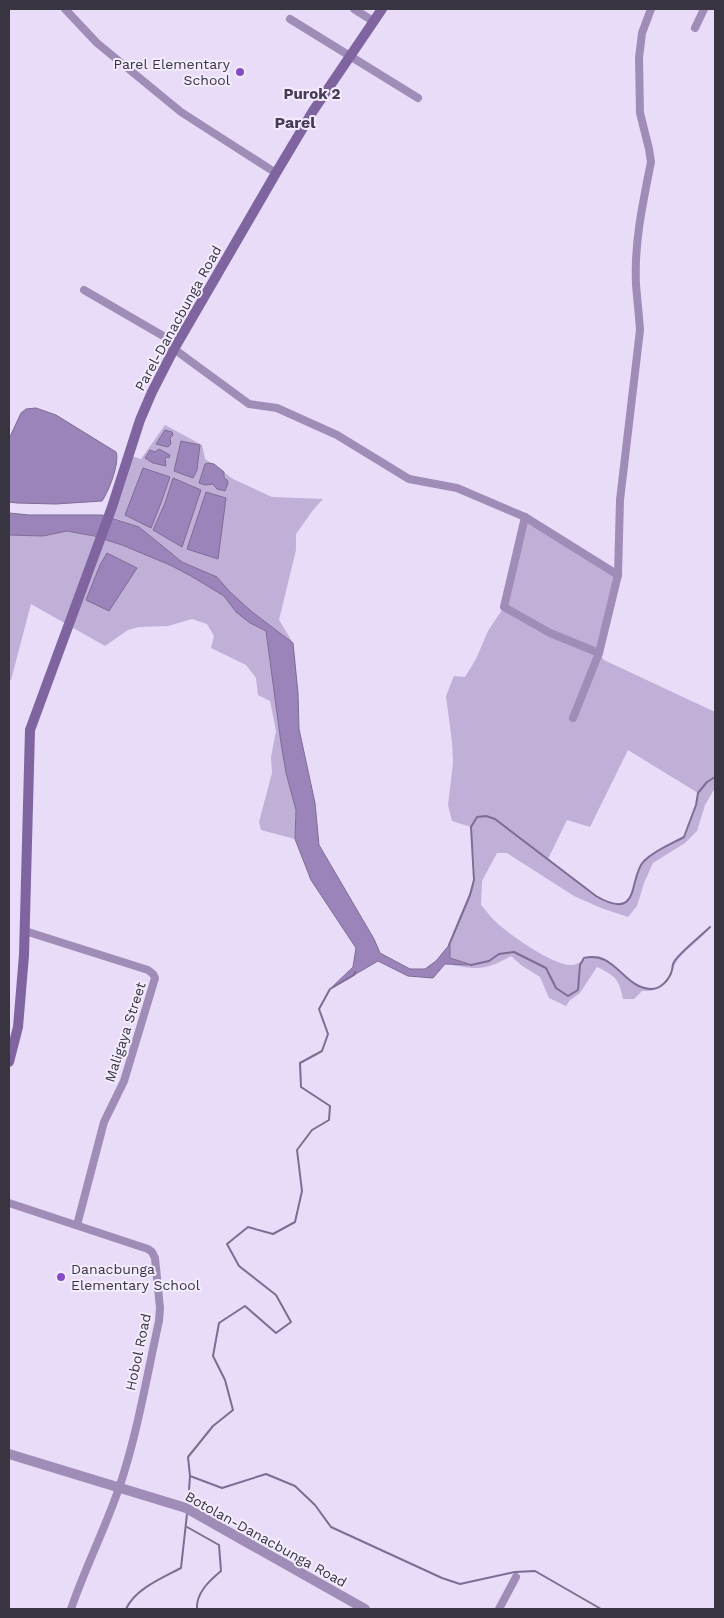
<svg xmlns="http://www.w3.org/2000/svg" width="724" height="1618" viewBox="0 0 724 1618" font-family="'Work Sans',sans-serif">
<rect width="100%" height="100%" fill="#e8dcf9"/>
<g fill="#c0afd7" fill-rule="evenodd">
<path d="M 165,425 L 202,445 L 205,459 L 233,479 L 272,497 L 323,499 L 313,510 L 296,534 L 296,550 L 279,620 L 293,643 L 251,611 L 230,592 L 217,577 L 182,562 L 139,527 L 109,516 L 129,455 L 141,459 Z"/>
<path d="M 525,517 L 618,575 L 599,654 L 604,660 L 715,712 L 715,788 L 705,805 L 697,831 L 685,843 L 653,863 L 644,883 L 637,906 L 628,917 L 601,908 L 574,896 L 507,853 L 497,853 L 482,881 L 481,905 C 486,910 490,917 496,922 C 510,935 554,966 572,965 C 583,964 589,951 604,958 C 618,966 640,997 659,987 C 671,982 670,969 674,962 C 679,954 702,935 710,927 C 701,940 686,948 677,961 C 672,969 671,979 664,985 C 658,991 649,991 642,991 L 634,999 L 623,999 C 619,978 615,976 597,967 L 580,993 L 570,1000 L 566,1006 L 549,998 L 540,977 L 521,965 L 511,956 C 487,970 479,970 452,965 L 470,965 L 450,958 C 449,930 467,907 473,881 C 477,864 471,844 471,827 L 452,821 L 448,805 L 453,763 L 452,742 L 446,696 L 454,676 L 465,677 L 476,659 L 488,631 L 504,607 ZM 628,750 L 698,793 L 696,805 L 685,837 C 671,844 655,850 644,861 C 633,872 640,898 621,903 C 612,905 604,901 596,896 L 548,859 L 567,820 L 590,827 Z"/>
<path d="M 67,530 C 122,542 177,562 222,595 C 229,599 231,607 237,612 C 246,620 256,626 266,631 L 286,773 L 296,810 L 295,839 L 261,830 L 259,822 L 272,773 L 271,757 L 276,731 L 270,701 L 258,695 L 256,678 L 246,665 L 211,648 L 214,636 L 207,624 L 192,619 L 168,626 L 139,627 L 128,630 L 105,646 L 31,604 L 11,680 L 9,680 L 9,535 L 43,536 Z"/>
</g>
<g fill="#9b84ba" stroke="#7e6c95">
<path d="M 36,408 L 56,415 L 116,452 C 120,462 109,491 102,501 L 56,504 L 17,503 L 9,502 L 9,439 L 21,413 L 26,409 Z"/>
<path d="M 165,430 L 172,432 L 173,435 L 170,438 L 171,444 L 168,447 L 156,444 Z"/>
<path d="M 181,441 L 200,445 L 197,470 L 193,478 L 174,471 Z"/>
<path d="M 159,449 L 170,455 L 169,458 L 167,457 L 165,459 L 166,466 L 153,463 L 145,458 L 150,450 L 155,452 Z"/>
<path d="M 209,463 L 214,464 L 224,472 L 224,478 L 227,480 L 228,483 L 225,491 L 217,489 L 213,484 L 205,485 L 199,483 L 205,464 Z"/>
<path d="M 143,468 L 170,477 L 161,503 L 151,528 L 125,515 Z"/>
<path d="M 173,478 L 201,490 L 182,547 L 153,530 L 165,503 Z"/>
<path d="M 206,492 L 226,498 L 218,559 L 187,549 Z"/>
<path d="M 9,513 L 29,515 L 102,515 L 139,527 L 182,562 L 217,577 L 230,592 L 251,611 L 293,643 L 298,693 L 299,729 L 315,803 L 319,845 L 374,939 L 380,953 L 410,969 L 425,969 L 436,961 L 450,944 L 450,958 L 472,965 L 445,964 L 433,978 L 408,976 L 378,961 L 330,989 L 353,967 L 356,948 L 311,880 L 295,839 L 296,810 L 286,773 L 281,743 L 266,631 L 250,623 L 236,612 L 224,596 L 191,576 L 170,565 L 122,545 L 94,536 L 67,531 L 43,536 L 9,535 Z"/>
<path d="M 107,553 L 137,568 L 109,611 L 86,600 L 100,565 Z"/>
</g>
<g fill="none" stroke-linecap="round" stroke-linejoin="round">
<g stroke="#7e6c95" stroke-width="2">
<path d="M 449,945 L 470,895 L 474,880 L 471,827 L 477,817 L 486,816 L 495,819 L 596,896 C 642,923 628,877 644,861 C 655,850 671,844 684,837 L 696,805 L 698,793 L 707,782 L 715,777"/>
<path d="M 471,965 L 489,961 L 499,954 L 514,952 L 546,968 L 556,988 L 568,996 L 578,990 L 580,965 L 584,958 C 615,950 623,988 651,989 C 661,989 670,979 672,970 C 673,967 672,964 674,962 C 677,955 703,934 710,927"/>
<path d="M 190,1476 L 222,1488 L 266,1474 L 295,1486 L 315,1505 L 331,1527 L 442,1578 L 460,1584 L 515,1572 L 535,1571 L 601,1609"/>
<path d="M 188,1505 L 190,1476 L 188,1457 L 213,1426 L 233,1410 L 225,1380 L 213,1356 L 219,1323 L 245,1306 L 276,1333 L 291,1322 L 276,1295 L 239,1266 L 227,1244 L 248,1227 L 273,1234 L 295,1222 L 302,1191 L 297,1150 L 312,1130 L 329,1120 L 330,1106 L 301,1087 L 300,1063 L 322,1051 L 328,1034 L 319,1009 L 330,989 L 354,975 L 355,972"/>
<path d="M 187,1527 L 219,1545 L 221,1571 C 209,1581 196,1593 197,1609"/>
<path d="M 126,1609 C 135,1589 162,1578 181,1568 L 187,1514"/>
</g>
<g stroke="#9f8db7" stroke-width="8">
<path d="M 65,9 L 97,43 L 181,112 L 276,173"/>
<path d="M 354,9 L 373,21"/>
<path d="M 290,19 L 418,98"/>
<path d="M 695,28 L 704,9"/>
<path d="M 84,290 L 177,344"/>
<path d="M 174,349 L 249,404 L 277,408 L 337,435 L 409,479 L 457,488 L 525,517 L 618,575"/>
<path d="M 525,517 L 504,607 L 550,633 L 599,653 L 618,575 L 620,500 L 640,330 C 639,314 637,299 636,284 C 634,243 643,202 651,162 L 649,149 L 640,113 L 639,58 L 642,33 L 651,9"/>
<path d="M 573,718 L 599,653"/>
<path d="M 25,931 L 148,970 L 153,974 L 155,978 L 124,1081 L 104,1122 L 77,1225"/>
<path d="M 9,1203 L 148,1249 L 152,1252 L 155,1258 L 160,1308 L 159,1321 C 147,1375 137,1436 119,1488 C 105,1529 85,1568 71,1609"/>
<path d="M 499,1609 L 516,1577"/>
</g>
<path stroke="#9f8db7" stroke-width="10" d="M 9,1454 L 186,1508 L 365,1609"/>
<path stroke="#7f64a0" stroke-width="10" d="M 9,1062 L 18,1027 L 24,955 L 30,730 L 112,507 L 140,420 L 152,392 L 174,349 L 276,173 L 313,111 L 382,9"/>
</g>
<g fill="#864bc2" stroke="#f3ecfe" stroke-width="2">
<circle cx="240" cy="72" r="5"/>
<circle cx="61" cy="1277" r="5"/>
</g>
<g text-anchor="middle" stroke-width="4" stroke-linejoin="round" paint-order="stroke">
<g font-size="14" fill="#393540" stroke="#f3ecfe" text-anchor="end">
<text x="230" y="69">Parel Elementary<tspan x="230" dy="16">School</tspan></text>
<text x="71" y="1274" text-anchor="start">Danacbunga<tspan x="71" dy="16">Elementary School</tspan></text>
</g>
<g font-size="14" fill="#393540" stroke="#f3ecfe">
<text transform="translate(178 318) rotate(-61)" y="5">Parel-Danacbunga Road</text>
<text transform="translate(125 1032) rotate(-72)" y="5">Maligaya Street</text>
<text transform="translate(138 1352) rotate(-78)" y="5">Hobol Road</text>
<text transform="translate(266 1539) rotate(29)" y="5">Botolan-Danacbunga Road</text>
</g>
<g font-size="15" font-weight="bold" fill="#463c53" stroke="#f3ecfe">
<text x="312" y="99">Purok 2</text>
</g>
<g font-size="16" font-weight="bold" fill="#463c53" stroke="#f3ecfe">
<text x="295" y="128">Parel</text>
</g>
</g>
<rect width="724" height="1618" fill="none" stroke="#393540" stroke-width="20"/>
</svg>
